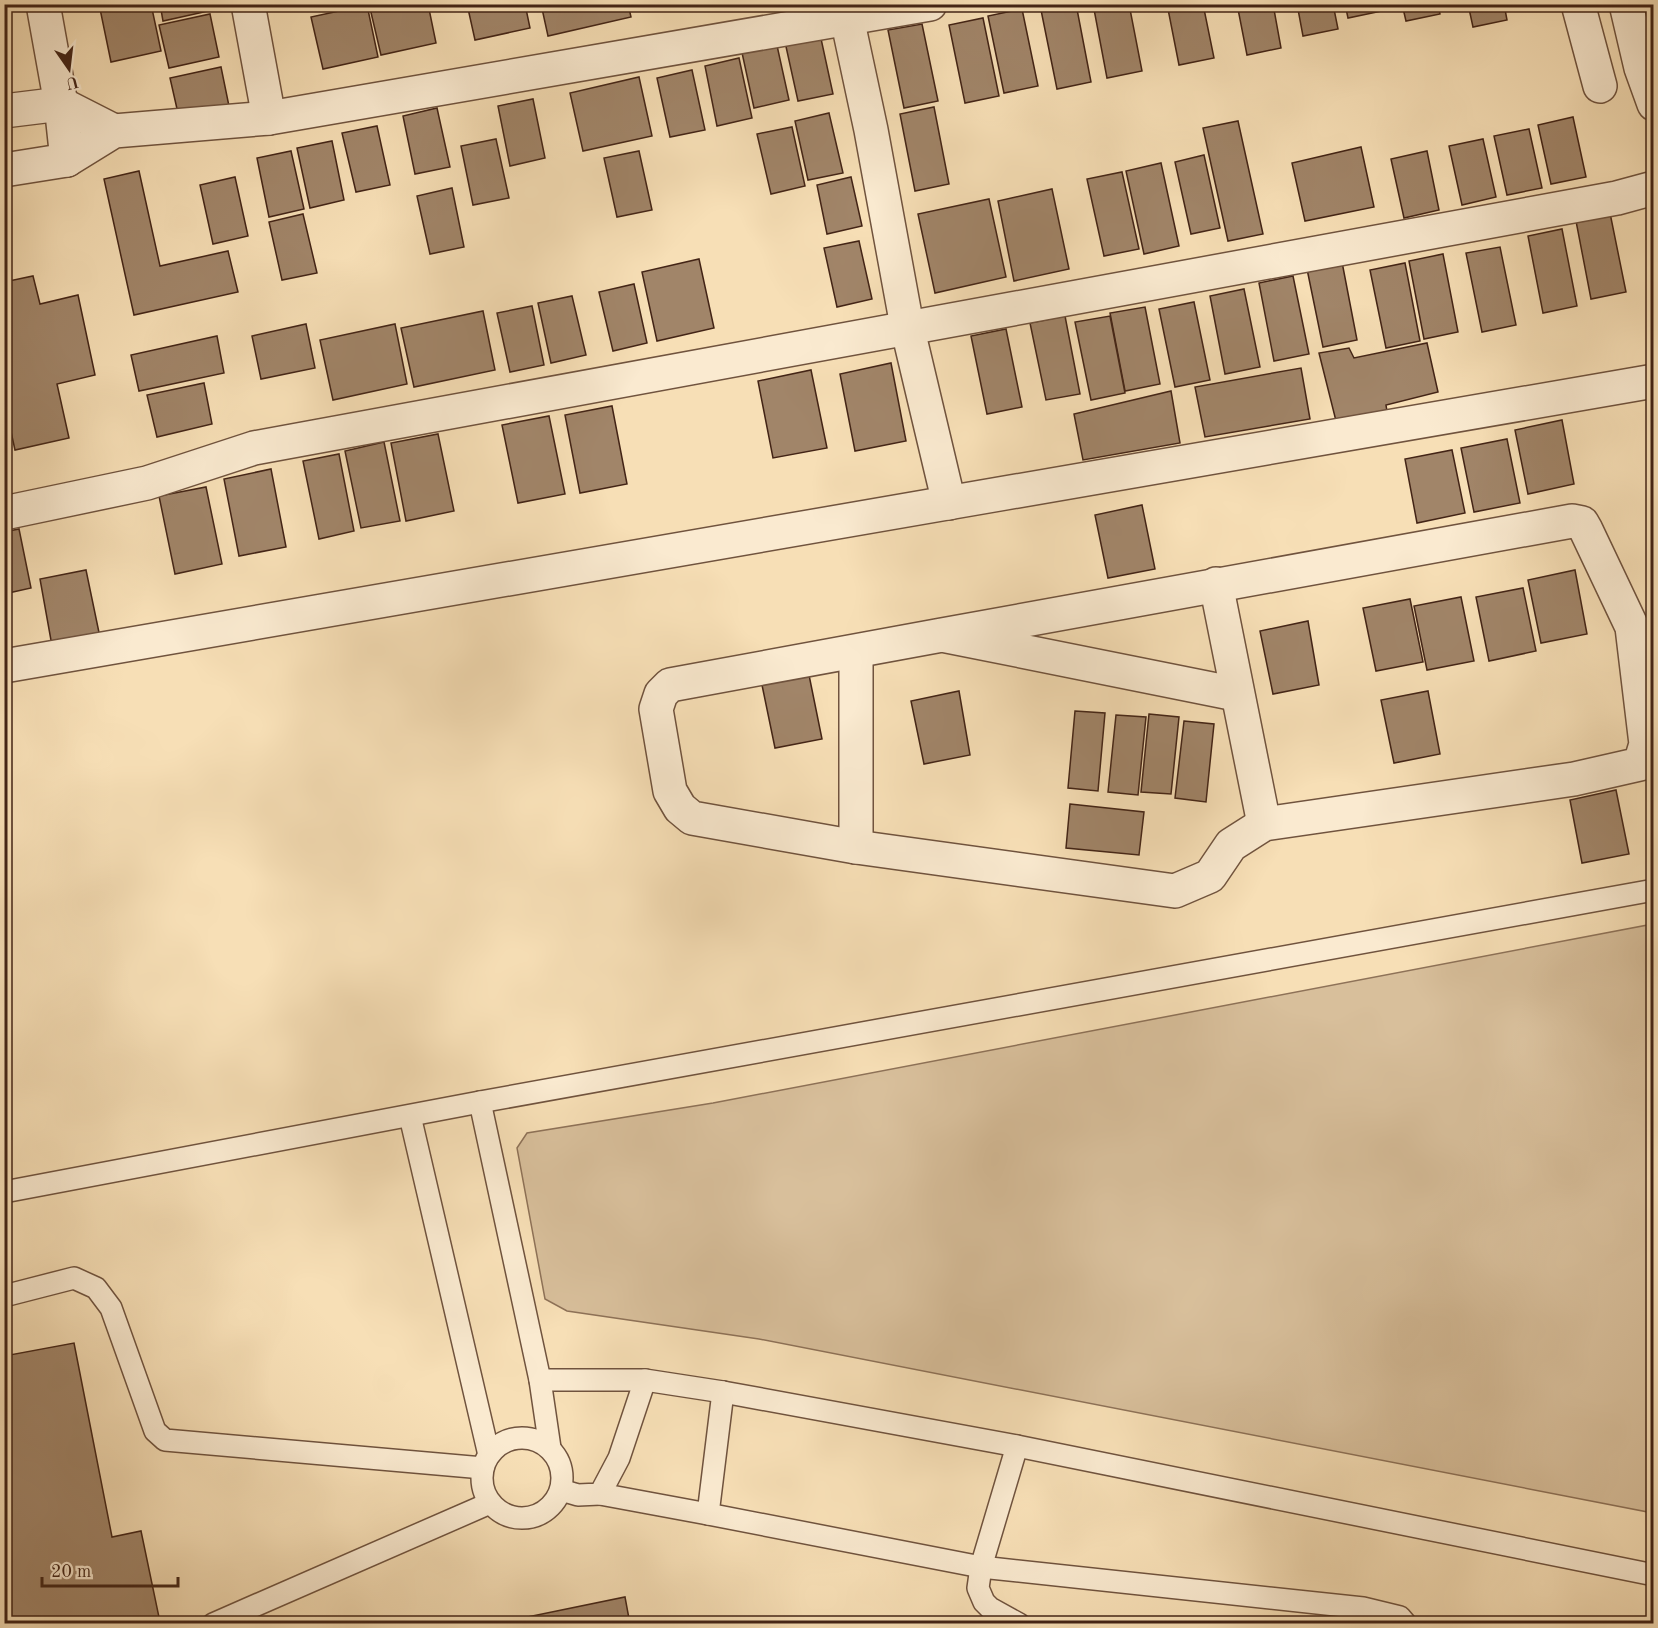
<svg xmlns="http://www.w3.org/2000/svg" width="1658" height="1628" viewBox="0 0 1658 1628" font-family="'Old Standard TT',serif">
<rect width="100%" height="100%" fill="#f7dfb6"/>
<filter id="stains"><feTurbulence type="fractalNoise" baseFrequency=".00333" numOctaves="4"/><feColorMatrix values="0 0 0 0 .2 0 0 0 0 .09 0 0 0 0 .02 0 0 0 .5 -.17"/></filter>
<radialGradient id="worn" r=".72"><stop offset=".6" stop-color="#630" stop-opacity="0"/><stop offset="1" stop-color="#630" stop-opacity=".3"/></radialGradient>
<path fill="#d8bf9b" stroke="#8e7258" stroke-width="1.5" d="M 1653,924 L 1653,1513 L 759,1339 L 567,1311 L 545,1299 L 517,1148 L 527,1133 L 713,1103 Z"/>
<g fill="#a18569" stroke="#432416" stroke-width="1.5">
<path d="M 99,4 L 151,4 L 161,51 L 111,62 Z"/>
<path d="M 160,4 L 212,4 L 213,10 L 163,21 Z"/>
<path d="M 369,4 L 428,4 L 436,43 L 381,55 Z"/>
<path d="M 467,4 L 525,4 L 530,28 L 475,40 Z"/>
<path d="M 541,4 L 628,4 L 631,17 L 548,36 Z"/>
<path d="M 1076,4 L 1091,82 L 1057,89 L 1041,10 Z"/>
<path d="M 1093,4 L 1129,4 L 1142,71 L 1107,78 Z"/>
<path d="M 1167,4 L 1203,4 L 1214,58 L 1179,65 Z"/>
<path d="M 1237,4 L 1273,4 L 1281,48 L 1247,55 Z"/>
<path d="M 1297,4 L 1333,4 L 1338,29 L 1303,36 Z"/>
<path d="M 1345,4 L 1381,4 L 1382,11 L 1348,18 Z"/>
<path d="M 1402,4 L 1438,4 L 1440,14 L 1406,21 Z"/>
<path d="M 1468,4 L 1504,4 L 1507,20 L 1473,27 Z"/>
<path d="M 1635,4 L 1654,4 L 1654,57 Z"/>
<path d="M 367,5 L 378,57 L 323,69 L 311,17 Z"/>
<path d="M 1022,9 L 1038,86 L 1004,93 L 988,16 Z"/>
<path d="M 210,14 L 219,57 L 169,68 L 159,25 Z"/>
<path d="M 983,18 L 999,96 L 965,103 L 949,25 Z"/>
<path d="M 922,24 L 938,101 L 904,108 L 888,30 Z"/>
<path d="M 820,34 L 833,94 L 798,101 L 785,42 Z"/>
<path d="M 776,41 L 789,100 L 754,108 L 741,48 Z"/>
<path d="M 739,58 L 752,118 L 717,126 L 705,66 Z"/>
<path d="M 221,67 L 230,111 L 180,122 L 170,78 Z"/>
<path d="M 692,70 L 705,130 L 670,137 L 657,78 Z"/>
<path d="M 639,77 L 652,136 L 583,151 L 570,93 Z"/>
<path d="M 533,99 L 545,158 L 510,166 L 498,106 Z"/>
<path d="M 934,107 L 949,184 L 915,191 L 900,114 Z"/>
<path d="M 437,108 L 450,167 L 415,174 L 403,116 Z"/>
<path d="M 829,113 L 843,173 L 808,180 L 795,121 Z"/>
<path d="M 1573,117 L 1586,177 L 1551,184 L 1538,125 Z"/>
<path d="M 1238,121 L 1263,234 L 1228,241 L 1203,128 Z"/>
<path d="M 377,126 L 390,185 L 356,192 L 342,133 Z"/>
<path d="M 792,127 L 805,186 L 771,194 L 757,134 Z"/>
<path d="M 1529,129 L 1542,188 L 1507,195 L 1494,136 Z"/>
<path d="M 496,139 L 509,198 L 473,205 L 461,146 Z"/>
<path d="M 1483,139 L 1496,197 L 1462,205 L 1449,146 Z"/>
<path d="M 332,141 L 344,200 L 310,208 L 297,148 Z"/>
<path d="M 1361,147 L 1374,207 L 1305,221 L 1292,163 Z"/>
<path d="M 291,151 L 304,209 L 269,217 L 257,158 Z"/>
<path d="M 639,151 L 652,210 L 617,217 L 604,158 Z"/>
<path d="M 1427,151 L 1439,210 L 1404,218 L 1391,159 Z"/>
<path d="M 1204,155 L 1220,228 L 1191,234 L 1175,162 Z"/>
<path d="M 1161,163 L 1179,246 L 1144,254 L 1126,171 Z"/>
<path d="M 139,171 L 160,266 L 228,251 L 238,292 L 134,315 L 104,179 Z"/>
<path d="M 1122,172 L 1139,249 L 1104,256 L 1087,179 Z"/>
<path d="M 235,177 L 248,236 L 213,244 L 200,185 Z"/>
<path d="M 851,177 L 862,226 L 827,234 L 817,185 Z"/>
<path d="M 452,188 L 464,247 L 430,254 L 417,196 Z"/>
<path d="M 1052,189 L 1069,269 L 1014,281 L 998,201 Z"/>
<path d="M 989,199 L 1006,277 L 935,293 L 918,214 Z"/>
<path d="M 1610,213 L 1626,292 L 1591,299 L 1576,221 Z"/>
<path d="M 303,214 L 317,273 L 282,280 L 269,222 Z"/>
<path d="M 1562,229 L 1577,306 L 1543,313 L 1528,236 Z"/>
<path d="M 859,241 L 872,299 L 837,307 L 824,248 Z"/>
<path d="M 1500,247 L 1516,325 L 1482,332 L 1466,253 Z"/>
<path d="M 1443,254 L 1458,332 L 1424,339 L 1409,261 Z"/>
<path d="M 699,259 L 714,328 L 657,341 L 642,272 Z"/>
<path d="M 1342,262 L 1357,340 L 1323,347 L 1307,269 Z"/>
<path d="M 1405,263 L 1420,341 L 1386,348 L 1370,270 Z"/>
<path d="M 33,276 L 40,304 L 78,295 L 95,375 L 57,384 L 69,438 L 15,450 L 4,400 L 4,282 Z"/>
<path d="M 1293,276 L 1309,354 L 1274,361 L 1259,283 Z"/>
<path d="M 634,284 L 647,343 L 613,351 L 599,292 Z"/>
<path d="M 1244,289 L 1260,367 L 1225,374 L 1210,296 Z"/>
<path d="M 572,296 L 586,355 L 551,363 L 538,303 Z"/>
<path d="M 1194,302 L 1210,380 L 1175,387 L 1159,309 Z"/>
<path d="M 532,306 L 544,365 L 510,372 L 497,313 Z"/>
<path d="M 1145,307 L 1160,384 L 1125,391 L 1110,313 Z"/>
<path d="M 483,311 L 495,370 L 414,387 L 401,328 Z"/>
<path d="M 1065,316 L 1080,394 L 1046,400 L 1030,323 Z"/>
<path d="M 1110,316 L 1125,393 L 1091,400 L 1075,322 Z"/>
<path d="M 306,324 L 315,368 L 261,379 L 252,336 Z"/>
<path d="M 395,324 L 407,384 L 333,400 L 320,340 Z"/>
<path d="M 1006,329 L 1022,407 L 987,414 L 971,336 Z"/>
<path d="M 217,336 L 224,373 L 139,391 L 131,355 Z"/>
<path d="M 1427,343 L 1438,392 L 1386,405 L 1388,418 L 1337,425 L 1319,353 L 1349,348 L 1354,358 Z"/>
<path d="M 891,363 L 906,441 L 855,451 L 840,374 Z"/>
<path d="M 1301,368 L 1310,419 L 1205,437 L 1195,387 Z"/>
<path d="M 811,370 L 827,448 L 773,458 L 758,381 Z"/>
<path d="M 204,383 L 212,424 L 157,437 L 147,395 Z"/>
<path d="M 1171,391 L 1180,443 L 1083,460 L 1074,414 Z"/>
<path d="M 612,406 L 627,484 L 580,493 L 565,415 Z"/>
<path d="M 549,416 L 565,494 L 518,503 L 502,425 Z"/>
<path d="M 1562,420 L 1574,484 L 1528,494 L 1515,430 Z"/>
<path d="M 438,434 L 454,511 L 406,521 L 391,443 Z"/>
<path d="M 1507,439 L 1520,503 L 1474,512 L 1461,448 Z"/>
<path d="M 384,442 L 400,521 L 361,528 L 345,451 Z"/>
<path d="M 1452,450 L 1465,513 L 1417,523 L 1405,459 Z"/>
<path d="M 339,454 L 354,531 L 319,539 L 303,461 Z"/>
<path d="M 271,469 L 286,547 L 239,556 L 224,479 Z"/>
<path d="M 206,487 L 222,564 L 175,574 L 159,496 Z"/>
<path d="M 1142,505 L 1155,569 L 1108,578 L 1095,515 Z"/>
<path d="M 19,529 L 31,588 L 4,594 L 4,532 Z"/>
<path d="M 86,570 L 102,647 L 54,657 L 40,579 Z"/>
<path d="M 1575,570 L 1587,634 L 1541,643 L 1528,580 Z"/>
<path d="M 1523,588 L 1536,651 L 1489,661 L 1476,597 Z"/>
<path d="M 1461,597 L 1474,661 L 1427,670 L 1414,606 Z"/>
<path d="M 1410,599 L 1423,662 L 1376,671 L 1363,608 Z"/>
<path d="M 1308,621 L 1319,685 L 1273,694 L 1260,631 Z"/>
<path d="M 809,675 L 822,739 L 775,748 L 762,685 Z"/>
<path d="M 959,691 L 970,755 L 924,764 L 911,701 Z"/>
<path d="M 1428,691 L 1440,754 L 1394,763 L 1381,700 Z"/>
<path d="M 1075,711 L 1105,713 L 1098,791 L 1068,788 Z"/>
<path d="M 1149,714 L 1179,717 L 1171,794 L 1141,792 Z"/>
<path d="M 1116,715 L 1146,717 L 1138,795 L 1108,792 Z"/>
<path d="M 1184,721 L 1214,724 L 1206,802 L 1175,798 Z"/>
<path d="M 1616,790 L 1629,854 L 1582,863 L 1570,800 Z"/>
<path d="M 1070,804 L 1144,812 L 1139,855 L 1066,848 Z"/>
<path d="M 74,1343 L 112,1537 L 141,1531 L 160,1622 L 4,1624 L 4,1567 L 11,1566 L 4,1532 L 4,1356 Z"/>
<path d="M 625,1597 L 630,1624 L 493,1624 Z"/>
</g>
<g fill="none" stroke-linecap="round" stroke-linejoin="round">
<g stroke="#70533e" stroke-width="24">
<g id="lane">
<path d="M 480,1102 L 540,1380 L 550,1448"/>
<path d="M 410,1116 L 489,1455"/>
<path d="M 4,1192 L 480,1102 L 1654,890"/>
<path d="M 4,1296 L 74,1278 L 96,1288 L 111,1308 L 155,1431 L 165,1440 L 483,1468"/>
<path d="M 540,1380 L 645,1380 L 723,1392 L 1017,1446 L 1654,1575"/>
<path d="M 723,1392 L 708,1514 L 981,1567 L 1363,1608 L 1400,1617 L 1406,1624"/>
<circle cx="522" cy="1478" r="40"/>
<path d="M 1017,1446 L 981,1567 L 978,1588 L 984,1602 L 990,1608 L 1019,1624"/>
<path d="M 561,1490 L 578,1495 L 600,1494 L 619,1458 L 645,1380"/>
<path d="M 600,1494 L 708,1514"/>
<path d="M 213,1624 L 490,1503"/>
</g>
</g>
<g stroke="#70533e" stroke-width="36">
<g id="street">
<path d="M 43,4 L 61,104 L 67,160"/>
<path d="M 248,4 L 269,118"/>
<path d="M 844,4 L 871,130 L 907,326 L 949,503"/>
<path d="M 1578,4 L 1600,86"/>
<path d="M 1626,4 L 1641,68 L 1654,104"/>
<path d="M 4,111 L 61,104 L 114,131"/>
<path d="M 4,170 L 67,160 L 114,131 L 269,118 L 930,4"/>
<path d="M 4,513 L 147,483 L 254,448 L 1617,198 L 1654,188"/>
<path d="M 1216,584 L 1264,824"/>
<path d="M 942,635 L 1572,521 L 1582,523 L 1586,530 L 1632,627 L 1646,744 L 1640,764 L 1574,779 L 1264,824 L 1231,845 L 1210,876 L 1175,891 L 856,847 L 692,818 L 680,808 L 670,791 L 656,709 L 661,694 L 670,685 L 942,635 L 1236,694"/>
<path d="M 4,666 L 1654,381"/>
<path d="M 856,847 L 856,653"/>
</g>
</g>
<use href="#lane" stroke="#faead0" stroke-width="21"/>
<use href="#street" stroke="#faead0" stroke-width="33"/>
</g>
<rect width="1658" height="1628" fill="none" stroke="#f7dfb6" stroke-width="24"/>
<rect x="6" y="6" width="1646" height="1616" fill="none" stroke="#432416" stroke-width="3"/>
<rect x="12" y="12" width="1634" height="1604" fill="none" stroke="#432416" stroke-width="1.5"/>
<g transform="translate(69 69) rotate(166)" stroke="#faead0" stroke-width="4.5" paint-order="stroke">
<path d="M0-4.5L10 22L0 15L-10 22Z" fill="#432416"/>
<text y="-9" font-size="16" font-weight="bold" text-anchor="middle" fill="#432416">U</text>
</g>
<path d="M42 1577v9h136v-9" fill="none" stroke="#432416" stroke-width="3"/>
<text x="51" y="1577" font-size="18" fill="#432416" stroke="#faead0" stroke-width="4.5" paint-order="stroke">20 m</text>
<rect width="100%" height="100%" filter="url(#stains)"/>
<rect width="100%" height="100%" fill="url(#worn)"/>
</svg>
